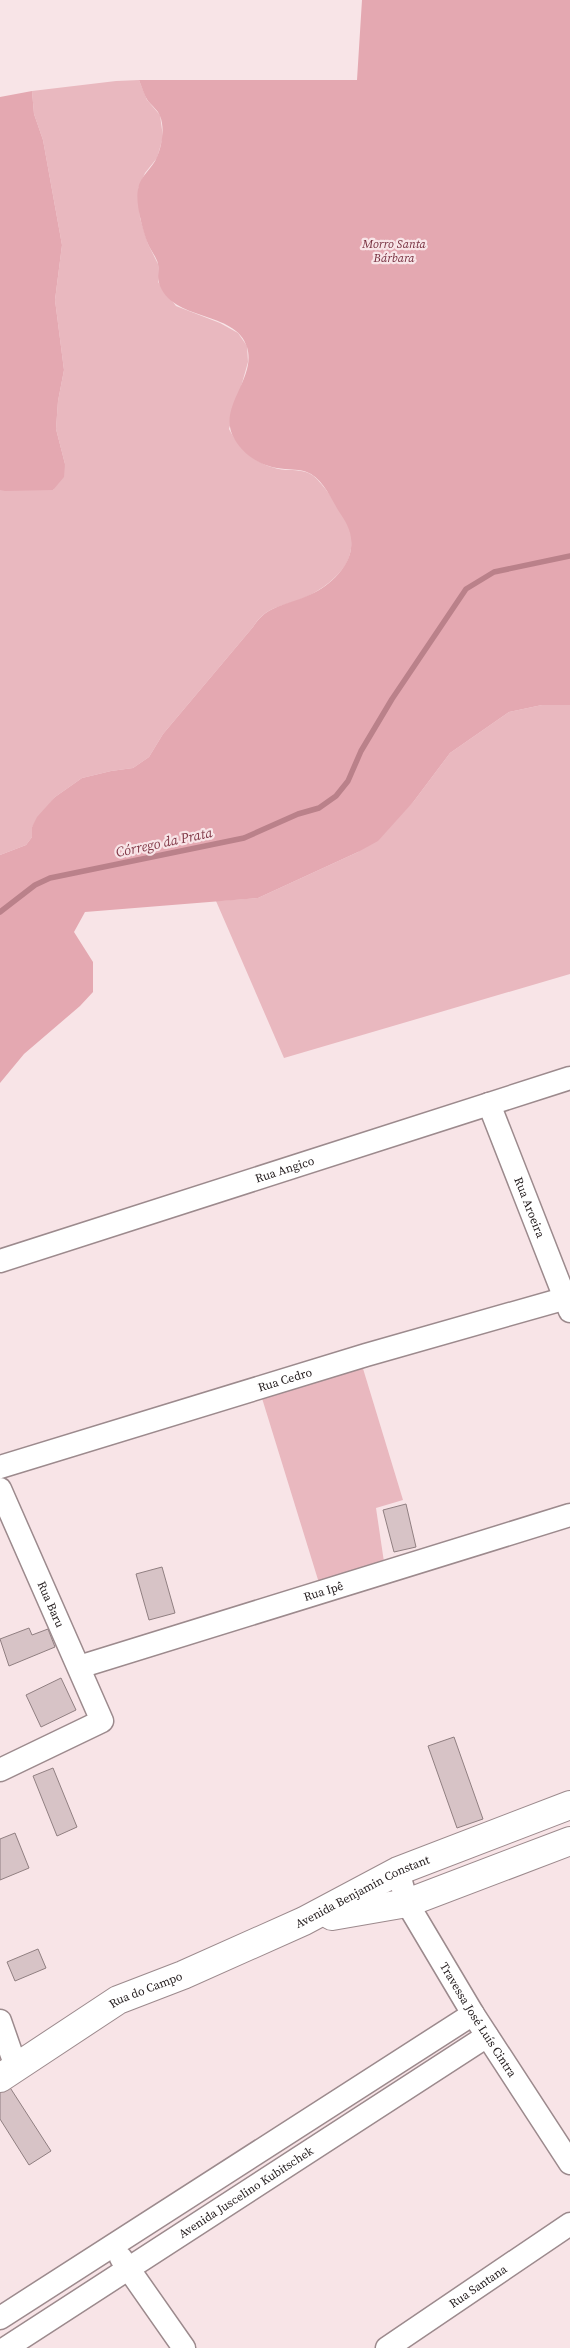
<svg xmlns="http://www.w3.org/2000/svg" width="570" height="2348" viewBox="0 0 570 2348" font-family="'Source Serif 4',serif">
<rect width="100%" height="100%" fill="#f8e4e7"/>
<g fill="#e9b8bf">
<path d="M 139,80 L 147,100 L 160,115 L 163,137 L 157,158 L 145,173 L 138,189 L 140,218 L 148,244 L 158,264 L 158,282 L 176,306 L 220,323 L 238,333 L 247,346 L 248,362 L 229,429 C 240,451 260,468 286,470 C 294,470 304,470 312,475 C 323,482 344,515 350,527 C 354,537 351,556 346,564 C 338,577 321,590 308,596 C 286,607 267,604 253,627 L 163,734 L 149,757 L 133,768 L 111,771 L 82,778 L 55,797 L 32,827 L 32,837 L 26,845 L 0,855 L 0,490 L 53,490 L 65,464 L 56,429 L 58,401 L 64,370 L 55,300 L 62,245 L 43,140 L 34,114 L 32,91 L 116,81 Z"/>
<path d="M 542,705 L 570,705 L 570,974 L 284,1058 L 216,901 L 258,898 L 358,852 L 414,801 L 450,753 L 509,712 Z"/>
<path d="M 361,1362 L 403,1500 L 376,1508 L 384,1562 L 319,1583 L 261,1395 Z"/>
</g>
<g fill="#e4a8b1">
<path d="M 362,0 L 570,0 L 570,705 L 542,705 L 509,712 L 450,753 L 414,801 L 378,841 L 358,852 L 258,898 L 85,912 L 74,932 L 93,962 L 93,992 L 80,1006 L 24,1054 L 0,1083 L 0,855 L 26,845 L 32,837 L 32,827 L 37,817 L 55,797 L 82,778 L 111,771 L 133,768 L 149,757 L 163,734 L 253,627 C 267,605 285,606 307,596 C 326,589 349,569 351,548 C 353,532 346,522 338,510 C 331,498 324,482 311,474 C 303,469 294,470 285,469 C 265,468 246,458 235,440 C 215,408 257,380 247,347 C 236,310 171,322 159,283 C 157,277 159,270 158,264 C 157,258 151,251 148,244 C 143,231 135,203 138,189 C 140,176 153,168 157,157 C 162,145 165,128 160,116 C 158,110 152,106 148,101 C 144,95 142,87 139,80 L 357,80 Z"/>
<path d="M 32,91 L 34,114 L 43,140 L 62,245 L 55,300 L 64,370 L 58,401 L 56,429 L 65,464 L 64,477 L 53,490 L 5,491 L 0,490 L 0,97 Z"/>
</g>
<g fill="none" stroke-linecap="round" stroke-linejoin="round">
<path stroke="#ba818a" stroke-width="5.5" d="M 0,912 L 35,885 L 50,878 L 244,838 L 298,814 L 319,808 L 336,796 L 348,781 L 361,751 L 392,699 L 466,589 L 494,572 L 570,556"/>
</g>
<g fill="#d7c3c6" stroke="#907f81">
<path d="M 406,1504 L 416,1547 L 394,1552 L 383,1510 Z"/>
<path d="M 162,1567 L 175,1613 L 149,1620 L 136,1574 Z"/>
<path d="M 29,1628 L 32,1635 L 48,1629 L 55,1647 L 9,1666 L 0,1639 Z"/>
<path d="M 61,1678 L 76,1710 L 41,1727 L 26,1695 Z"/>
<path d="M 454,1737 L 483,1819 L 457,1828 L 428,1746 Z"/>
<path d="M 53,1768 L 77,1827 L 57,1836 L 33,1776 Z"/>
<path d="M 15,1833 L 29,1868 L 0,1880 L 0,1839 Z"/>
<path d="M 38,1949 L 46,1968 L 15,1981 L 7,1962 Z"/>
<path d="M 9,2086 L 51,2151 L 29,2165 L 0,2119 L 0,2092 Z"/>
</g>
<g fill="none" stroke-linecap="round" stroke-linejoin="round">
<g stroke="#9c8a8d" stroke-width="25">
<g id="street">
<path id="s1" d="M 489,1104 L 570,1311"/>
<path id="s2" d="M 0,1261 L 570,1078"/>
<path id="s3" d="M 0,1467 L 366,1355 L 570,1297"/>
<path id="s4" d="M 0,1489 L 102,1721 L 0,1770"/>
<path id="s5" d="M 79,1667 L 570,1515"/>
<path id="s6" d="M 398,1871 L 407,1903 L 473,2014 L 570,2163"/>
<path d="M 0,2021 L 16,2067"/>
<path d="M 121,2258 L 184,2348"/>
<path d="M 0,2318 L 473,2014"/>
<path id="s7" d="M 6,2348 L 487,2036"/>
<path id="s8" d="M 387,2348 L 570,2224"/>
</g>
</g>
<g stroke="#9c8a8d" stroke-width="30">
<g id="secondary">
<path d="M 332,1916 L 407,1903 L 570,1841"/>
<path id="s9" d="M 0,2078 L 118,2000 L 183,1975 L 304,1921 L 398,1871 L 570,1805"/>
</g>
</g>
<use href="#street" stroke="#fff" stroke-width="22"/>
<use href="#secondary" stroke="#fff" stroke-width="28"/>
</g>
<g text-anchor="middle" stroke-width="4.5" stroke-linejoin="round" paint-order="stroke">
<g font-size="12" font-style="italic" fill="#752e3e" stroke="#f8e4e7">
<text x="394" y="248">Morro Santa<tspan x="394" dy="14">Bárbara</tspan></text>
</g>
<g font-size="12" fill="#282122" stroke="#f8e4e7">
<text dy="4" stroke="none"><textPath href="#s2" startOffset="299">Rua Angico</textPath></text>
<text dy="4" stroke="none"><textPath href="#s1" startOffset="111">Rua Aroeira</textPath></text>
<text dy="4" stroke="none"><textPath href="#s3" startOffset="298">Rua Cedro</textPath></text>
<text dy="4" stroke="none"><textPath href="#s5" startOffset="256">Rua Ipê</textPath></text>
<text dy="4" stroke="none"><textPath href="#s4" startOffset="126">Rua Baru</textPath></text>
<text dy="4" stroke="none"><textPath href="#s9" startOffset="409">Avenida Benjamin Constant</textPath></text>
<text dy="4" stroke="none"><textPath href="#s9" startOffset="171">Rua do Campo</textPath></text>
<text dy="4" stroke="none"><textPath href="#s6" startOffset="170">Travessa José Luís Cintra</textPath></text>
<text dy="4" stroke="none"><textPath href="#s7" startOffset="286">Avenida Juscelino Kubitschek</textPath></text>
<text dy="4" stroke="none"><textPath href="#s8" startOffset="110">Rua Santana</textPath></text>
</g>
<g font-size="14" font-style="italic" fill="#823a49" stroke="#f8e4e7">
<text transform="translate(164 842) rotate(-12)" y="5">Córrego da Prata</text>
</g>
</g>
</svg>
